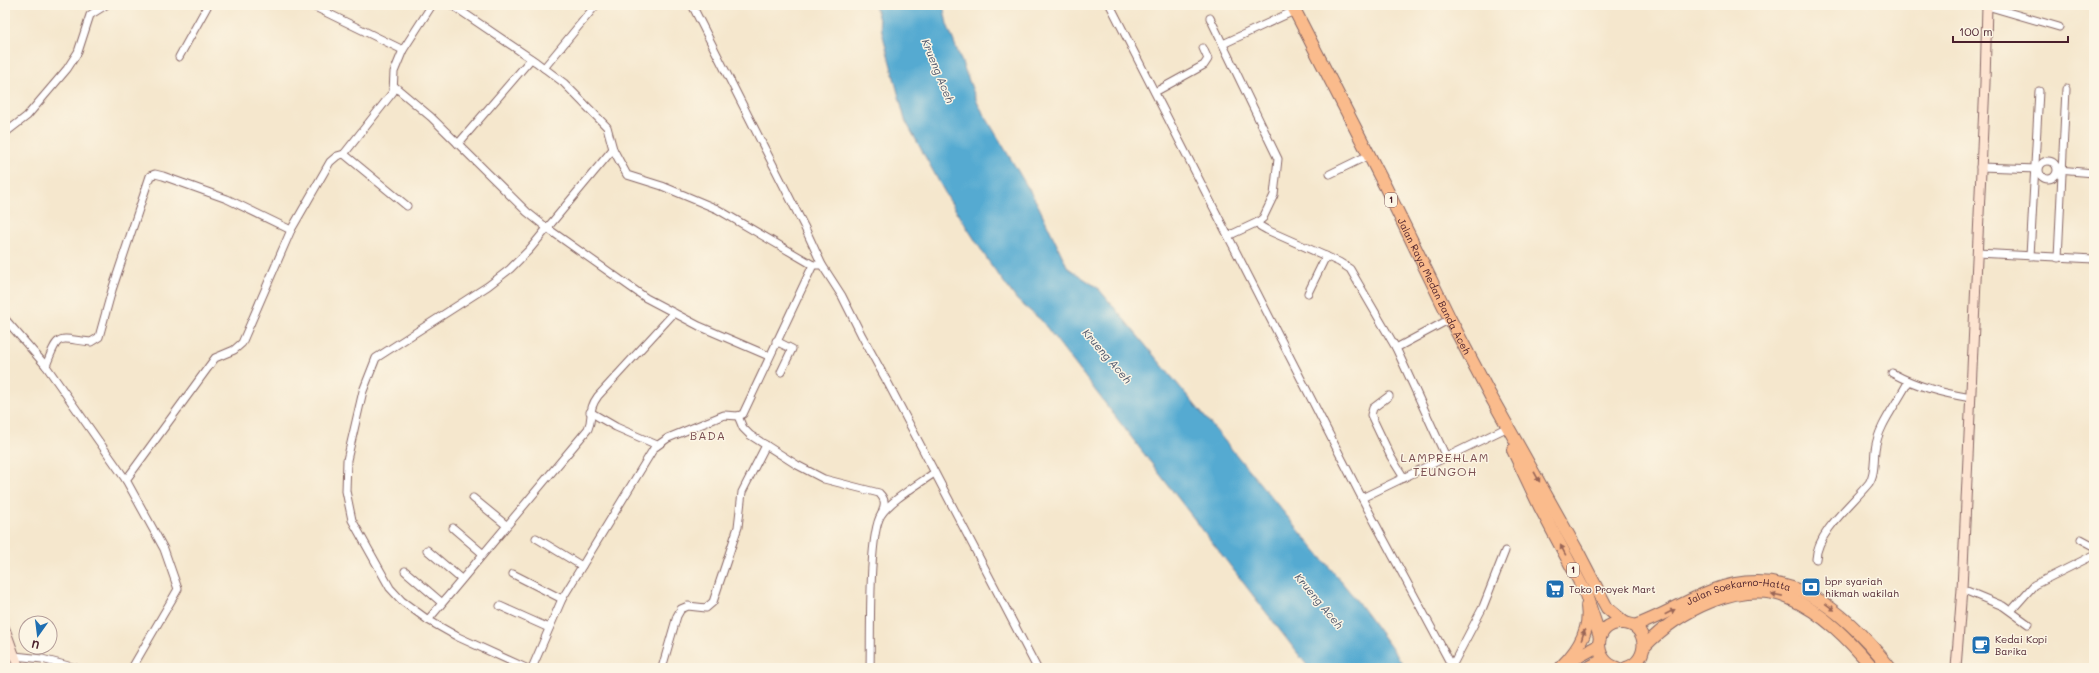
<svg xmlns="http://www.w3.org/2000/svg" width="2099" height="673" viewBox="0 0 2099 673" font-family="Mali,sans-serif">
<rect width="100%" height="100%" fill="#fcf5e5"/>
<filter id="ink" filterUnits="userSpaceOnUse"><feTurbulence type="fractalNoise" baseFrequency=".025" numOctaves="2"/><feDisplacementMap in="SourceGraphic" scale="8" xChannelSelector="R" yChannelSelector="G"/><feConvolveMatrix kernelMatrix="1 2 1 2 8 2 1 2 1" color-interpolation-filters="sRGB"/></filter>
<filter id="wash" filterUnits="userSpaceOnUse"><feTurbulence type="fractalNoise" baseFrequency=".012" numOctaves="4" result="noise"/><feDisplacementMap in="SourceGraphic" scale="16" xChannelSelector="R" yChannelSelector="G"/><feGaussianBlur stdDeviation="0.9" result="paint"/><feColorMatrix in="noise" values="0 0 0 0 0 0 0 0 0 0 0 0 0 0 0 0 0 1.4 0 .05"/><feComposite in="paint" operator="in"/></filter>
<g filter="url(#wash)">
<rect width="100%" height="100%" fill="#f5e7cd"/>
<path fill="#54aad1" stroke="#4f647e" d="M 875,5 L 943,5 L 947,24 L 978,104 L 1037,203 L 1068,268 L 1098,288 L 1354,597 L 1406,668 L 1309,668 L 1041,320 L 1017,300 L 989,262 L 948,198 L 905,120 Z"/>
</g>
<g filter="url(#ink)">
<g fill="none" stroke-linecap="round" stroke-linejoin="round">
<g stroke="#866564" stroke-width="9">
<g id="street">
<path d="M 311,5 L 403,50"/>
<path d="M 452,5 L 536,62 L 564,83 L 607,127 L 613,149 L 627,175 L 662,186 L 717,209 L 813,265 L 822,265 L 842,296 L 862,336 L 889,385 L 1037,668"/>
<path d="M 692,5 L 804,226 L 822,265"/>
<path d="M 1110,5 L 1366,506 L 1453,668"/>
<path d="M 1987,6 L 2059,27"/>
<path d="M 1210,18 L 1278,159 L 1274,195 L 1263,218 L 1258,222"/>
<path d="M 1223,44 L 1294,11"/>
<path d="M 179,57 L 208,5"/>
<path d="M 544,68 L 596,5"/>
<path d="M 394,86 L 431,117 L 527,212 L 547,228 L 646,298 L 699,326 L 769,356"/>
<path d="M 1155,92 L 1204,65 L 1208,59 L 1203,48"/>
<path d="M 5,133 L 27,116 L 67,69 L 78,52 L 90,15 L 106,5"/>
<path d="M 458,144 L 531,59"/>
<path d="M 344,154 L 407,206"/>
<circle cx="2048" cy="170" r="9"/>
<path d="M 1980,167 L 2038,169"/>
<path d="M 2058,170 L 2094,173"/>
<path d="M 1330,174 L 1369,155"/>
<path d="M 291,230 L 330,162 L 337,156 L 344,154 L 393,92 L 394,72 L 403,50 L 432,5"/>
<path d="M 1228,236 L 1258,222 L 1260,226 L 1267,230 L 1339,262 L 1350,269 L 1396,348 L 1450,319"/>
<path d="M 1977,253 L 2094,259"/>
<path d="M 2030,256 L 2039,91"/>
<path d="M 2058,258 L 2066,89"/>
<path d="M 1308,293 L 1326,256"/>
<path d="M 5,319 L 46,366 L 126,480 L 164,549 L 178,589 L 132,668"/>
<path d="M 776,341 L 792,349 L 781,372"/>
<path d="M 1396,348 L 1446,457"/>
<path d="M 46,366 C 59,331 58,339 91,342 L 99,337 L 112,290 L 150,176 L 155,174 L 163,176 L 227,199 L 291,230 L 242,343 L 234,350 L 215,358 L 126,480"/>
<path d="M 1892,373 C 1918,387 1942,393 1971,398"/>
<path d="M 1389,396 L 1373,408 L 1371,415 L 1391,457 L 1404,478"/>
<path d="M 590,412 L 616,427 L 657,445"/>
<path d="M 738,416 L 743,428 L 750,435 L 797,465 L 824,479 L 879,493 C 886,500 885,504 882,513"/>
<path d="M 473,498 L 506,525"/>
<path d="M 1362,498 L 1504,429"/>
<path d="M 453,528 L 482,553"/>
<path d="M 536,538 L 582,566"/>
<path d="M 2081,539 L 2094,546"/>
<path d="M 427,550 L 461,579"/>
<path d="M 1816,559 C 1817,532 1853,503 1869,483 C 1875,475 1874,459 1875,450 C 1878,425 1897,404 1908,382"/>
<path d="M 405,571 L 441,602"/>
<path d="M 513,574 L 562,599"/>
<path d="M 1962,589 L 2003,606 L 2028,624"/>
<path d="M 500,606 L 549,628"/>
<path d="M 2011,611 L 2034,585 L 2094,555"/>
<path d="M 428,620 L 588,429 C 594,415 587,411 598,396 L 674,313"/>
<path d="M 15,656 L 42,659 L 76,668"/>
<path d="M 1452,666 L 1483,607 L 1505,551"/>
<path d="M 526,668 L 458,637 L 428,620 L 402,601 L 390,588 L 352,520 L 346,491 L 347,460 L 363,391 L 376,358 L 488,286 L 510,269 L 529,250 L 613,149"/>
<path d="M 532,668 L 562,599 L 654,448 L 668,438 L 724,415 L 738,416 L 743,414 L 813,265"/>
<path d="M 662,668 L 677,616 L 681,609 L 688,606 L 706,608 L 713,602 L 738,527 L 742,492 L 766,445"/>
<path d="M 870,668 C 871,639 868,535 881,515 C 891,500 919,484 934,473"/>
</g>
</g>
<g stroke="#866564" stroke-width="11">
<g id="secondary">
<path d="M 5,629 L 19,668"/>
<path d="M 1956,668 L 1962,589 L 1985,83 L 1987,5"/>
</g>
</g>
<g stroke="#866564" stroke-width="14">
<g id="highway">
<path id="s1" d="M 1292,5 L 1386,188 L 1450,319 L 1490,395 L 1579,554 L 1607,608 L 1625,623"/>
<path d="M 1513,450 L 1540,507 L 1585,592 L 1600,637"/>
<path id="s2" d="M 1634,626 C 1661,617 1685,601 1711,591 C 1789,561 1845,611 1890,668"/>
<path d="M 1644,647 C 1677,612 1741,577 1789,598 C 1824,613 1849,640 1873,668"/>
<path d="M 1572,660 L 1598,646"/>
<path d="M 1562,666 C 1578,650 1591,630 1587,606"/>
<path d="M 1588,668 L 1603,660"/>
<path d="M 1617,668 C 1592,661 1593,623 1621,623 C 1649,622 1651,661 1626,668"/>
</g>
</g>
<use href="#street" stroke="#fff" stroke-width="7"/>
<use href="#secondary" stroke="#fde4d1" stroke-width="9"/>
<use href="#highway" stroke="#fabb8c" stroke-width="12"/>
</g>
<defs><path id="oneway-solid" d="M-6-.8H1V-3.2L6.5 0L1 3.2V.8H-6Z"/></defs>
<g fill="#996557">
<use href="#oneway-solid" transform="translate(1537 477) rotate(61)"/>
<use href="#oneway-solid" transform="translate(1563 550) rotate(-118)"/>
<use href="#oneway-solid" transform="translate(1777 595) rotate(-169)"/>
<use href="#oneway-solid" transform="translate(1830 607) rotate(36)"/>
<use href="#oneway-solid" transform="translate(1670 612) rotate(-27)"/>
<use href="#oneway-solid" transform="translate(1583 635) rotate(-73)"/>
</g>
</g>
<defs>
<g id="bank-square" transform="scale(1)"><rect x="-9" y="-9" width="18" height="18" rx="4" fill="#1f6fb2" stroke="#fcf5e5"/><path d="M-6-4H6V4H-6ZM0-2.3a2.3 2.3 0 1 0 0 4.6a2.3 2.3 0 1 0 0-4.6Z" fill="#fff"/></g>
<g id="supermarket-square" transform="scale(1)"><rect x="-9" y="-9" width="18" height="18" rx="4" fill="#1f6fb2" stroke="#fcf5e5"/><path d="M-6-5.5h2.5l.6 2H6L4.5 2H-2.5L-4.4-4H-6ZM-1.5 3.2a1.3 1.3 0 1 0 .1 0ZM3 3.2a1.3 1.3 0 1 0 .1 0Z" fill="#fff"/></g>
<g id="cafe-square" transform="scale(1)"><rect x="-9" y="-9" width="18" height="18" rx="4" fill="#1f6fb2" stroke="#fcf5e5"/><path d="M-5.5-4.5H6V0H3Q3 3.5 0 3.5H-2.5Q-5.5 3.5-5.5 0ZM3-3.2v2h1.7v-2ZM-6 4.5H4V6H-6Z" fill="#fff"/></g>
</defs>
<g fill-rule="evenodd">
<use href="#bank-square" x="1811" y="587"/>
<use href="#supermarket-square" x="1555" y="589"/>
<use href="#cafe-square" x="1981" y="645"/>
</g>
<g text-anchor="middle" stroke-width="3" stroke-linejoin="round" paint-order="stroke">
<g fill="#fcf5e5" stroke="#7f5f63" stroke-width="1">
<rect x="1385" y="193" width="12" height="14" rx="3"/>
<rect x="1567" y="563" width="12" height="14" rx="3"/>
</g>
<g font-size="9" font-weight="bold" fill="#4a1f2b">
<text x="1391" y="203">1</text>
<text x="1573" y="573">1</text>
</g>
<g font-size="10" fill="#4a1f2b" stroke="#fcf5e5">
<text dy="4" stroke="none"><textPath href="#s1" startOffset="315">Jalan Raya Medan Banda Aceh</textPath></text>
<text dy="4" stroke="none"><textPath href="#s2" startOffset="112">Jalan Soekarno-Hatta</textPath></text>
</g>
<g font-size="10" fill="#4a1f2b" stroke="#fcf5e5" text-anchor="start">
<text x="1825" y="585">bpr syariah<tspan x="1825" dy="12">hikmah wakilah</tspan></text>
<text x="1569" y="593">Toko Proyek Mart</text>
<text x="1995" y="643">Kedai Kopi<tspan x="1995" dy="12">Barika</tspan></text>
</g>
<g font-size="11" font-style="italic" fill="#4e576d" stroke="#fcf5e5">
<text transform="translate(938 71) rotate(68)" y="4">Krueng Aceh</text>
<text transform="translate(1107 356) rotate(49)" y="4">Krueng Aceh</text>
<text transform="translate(1319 601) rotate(50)" y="4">Krueng Aceh</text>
</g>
<g font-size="12" letter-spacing="1" fill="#7b4f51" stroke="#fcf5e5">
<text x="708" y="440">BADA</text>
<text x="1445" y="462">LAMPREHLAM<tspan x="1445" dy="14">TEUNGOH</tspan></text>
</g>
</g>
<rect width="2099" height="673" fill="none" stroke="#fcf5e5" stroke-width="20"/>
<g transform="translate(38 635) rotate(194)"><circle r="19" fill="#fcf5e5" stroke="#b59f9b"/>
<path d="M0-3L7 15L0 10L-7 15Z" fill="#1f6fb2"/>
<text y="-6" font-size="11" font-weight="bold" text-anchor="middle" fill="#4a1f2b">U</text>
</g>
<path d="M1953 36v6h115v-6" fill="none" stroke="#4a1f2b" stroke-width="2"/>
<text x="1959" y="36" font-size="12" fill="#4a1f2b" stroke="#fcf5e5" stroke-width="3" paint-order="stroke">100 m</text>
</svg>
